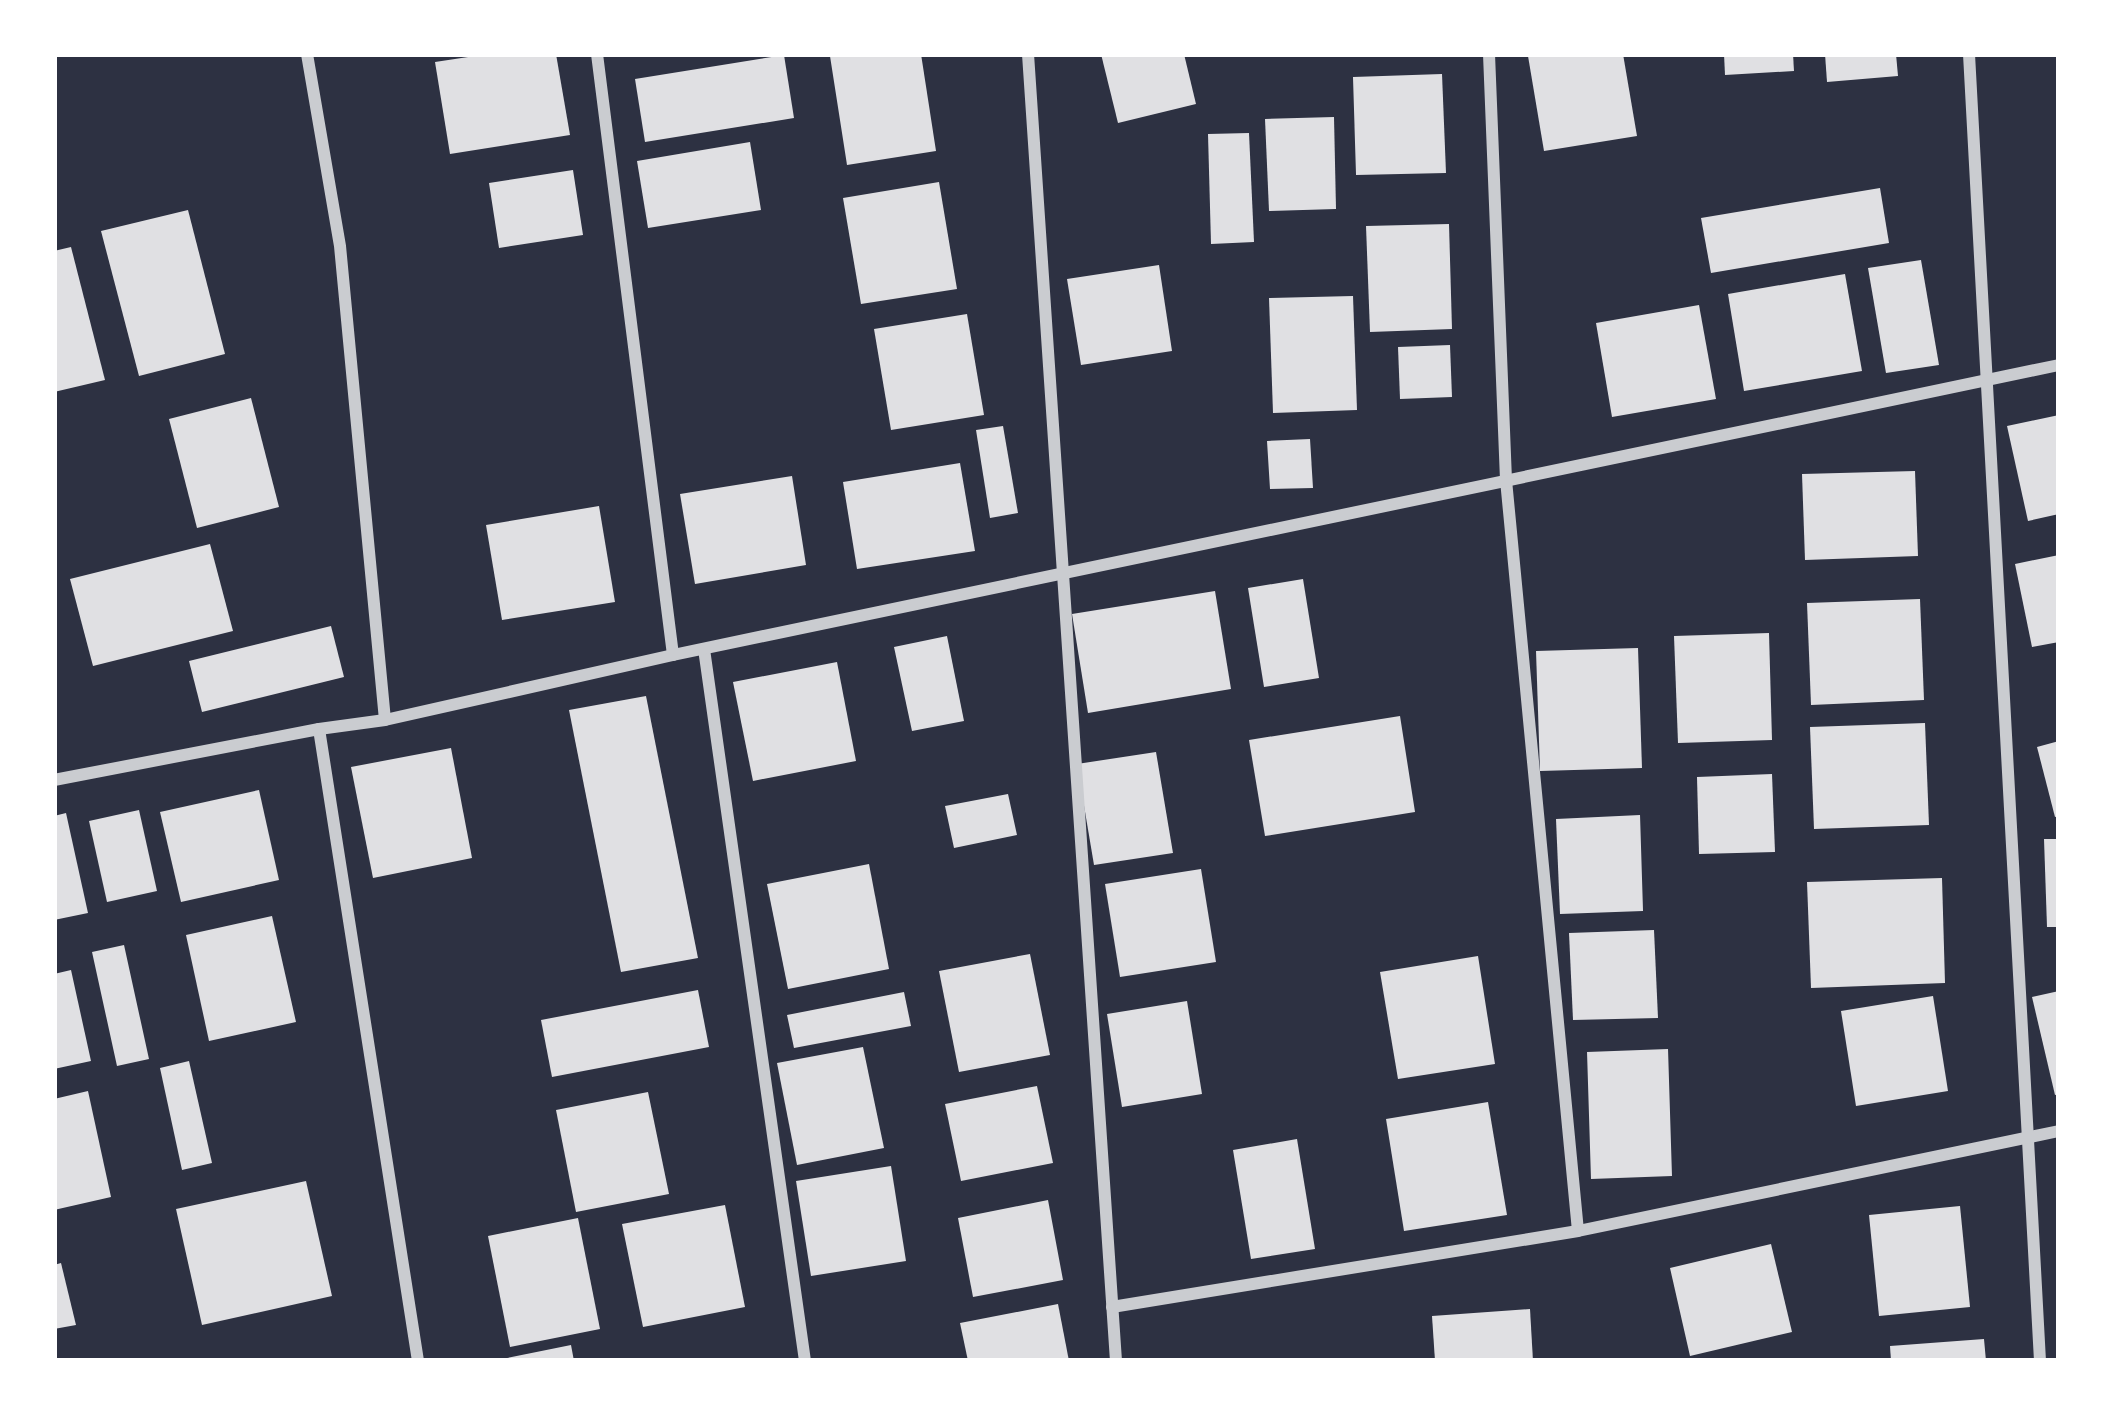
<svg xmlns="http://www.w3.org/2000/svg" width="2113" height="1415" viewBox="0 0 2113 1415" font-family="Jost,sans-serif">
<rect width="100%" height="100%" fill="#2d3142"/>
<g fill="#e0e0e3">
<path d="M 488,54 L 556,54 L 570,135 L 450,154 L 435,62 Z"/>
<path d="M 843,54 L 921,54 L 936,151 L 847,165 L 830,56 Z"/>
<path d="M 1101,54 L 1184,54 L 1196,104 L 1118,123 Z"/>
<path d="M 1543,54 L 1623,54 L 1637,136 L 1544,151 L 1528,56 Z"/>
<path d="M 1724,54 L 1793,54 L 1794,71 L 1725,75 Z"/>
<path d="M 1825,54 L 1896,54 L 1898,76 L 1827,82 Z"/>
<path d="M 784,55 L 794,118 L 645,142 L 635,79 Z"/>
<path d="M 1442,74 L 1446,173 L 1356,175 L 1353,77 Z"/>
<path d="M 1334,117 L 1336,209 L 1269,211 L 1265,119 Z"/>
<path d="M 1249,133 L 1254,242 L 1211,244 L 1208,134 Z"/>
<path d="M 750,142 L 761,210 L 648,228 L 637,161 Z"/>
<path d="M 573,170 L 583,235 L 499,248 L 489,183 Z"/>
<path d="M 939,182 L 957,289 L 861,304 L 843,198 Z"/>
<path d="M 1880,188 L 1889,243 L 1711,273 L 1701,218 Z"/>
<path d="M 188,210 L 225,354 L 139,376 L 101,231 Z"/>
<path d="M 1449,224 L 1452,329 L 1370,332 L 1366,226 Z"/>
<path d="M 71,247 L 105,380 L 54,392 L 54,251 Z"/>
<path d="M 1921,260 L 1939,365 L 1886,373 L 1868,268 Z"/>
<path d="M 1159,265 L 1172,351 L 1081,365 L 1067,279 Z"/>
<path d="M 1845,274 L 1862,371 L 1744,391 L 1728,294 Z"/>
<path d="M 1353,296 L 1357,410 L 1273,413 L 1269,298 Z"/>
<path d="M 1699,305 L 1716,399 L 1612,417 L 1596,323 Z"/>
<path d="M 967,314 L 984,415 L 891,430 L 874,329 Z"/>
<path d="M 1450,345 L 1452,397 L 1400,399 L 1398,347 Z"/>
<path d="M 251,398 L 279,507 L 197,528 L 169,419 Z"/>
<path d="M 2059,415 L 2059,514 L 2028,521 L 2007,426 Z"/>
<path d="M 1003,426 L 1018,513 L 990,518 L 976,430 Z"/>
<path d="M 1310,439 L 1313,488 L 1270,489 L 1267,441 Z"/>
<path d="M 960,463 L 975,551 L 857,569 L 843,482 Z"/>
<path d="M 1915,471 L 1918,556 L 1805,560 L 1802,474 Z"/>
<path d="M 792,476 L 806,565 L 695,584 L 680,494 Z"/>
<path d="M 599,506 L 615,602 L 502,620 L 486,525 Z"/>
<path d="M 210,544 L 233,631 L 93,666 L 70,579 Z"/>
<path d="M 2059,555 L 2059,642 L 2032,647 L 2015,564 Z"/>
<path d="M 1303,579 L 1319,678 L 1264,687 L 1248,588 Z"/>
<path d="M 1215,591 L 1231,689 L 1088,713 L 1072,614 Z"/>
<path d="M 1920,599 L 1924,700 L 1811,705 L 1807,603 Z"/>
<path d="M 331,626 L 344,677 L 202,712 L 189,661 Z"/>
<path d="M 1769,633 L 1772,740 L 1678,743 L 1674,636 Z"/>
<path d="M 947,636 L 964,721 L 912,731 L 894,647 Z"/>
<path d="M 1638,648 L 1642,768 L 1540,771 L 1536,651 Z"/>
<path d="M 837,662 L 856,761 L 753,781 L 733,682 Z"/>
<path d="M 646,696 L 698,958 L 621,972 L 569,710 Z"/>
<path d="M 1400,716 L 1415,812 L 1265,836 L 1249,740 Z"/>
<path d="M 1925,723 L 1929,825 L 1814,829 L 1810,727 Z"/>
<path d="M 2059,741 L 2059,816 L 2055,817 L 2037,747 Z"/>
<path d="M 451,748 L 472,858 L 373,878 L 351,767 Z"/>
<path d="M 1156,752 L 1173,853 L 1094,865 L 1077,764 Z"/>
<path d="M 1772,774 L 1775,852 L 1699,854 L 1697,777 Z"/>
<path d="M 259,790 L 279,880 L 181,902 L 160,812 Z"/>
<path d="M 1008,794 L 1017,835 L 954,848 L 945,806 Z"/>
<path d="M 139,810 L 157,891 L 107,902 L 89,821 Z"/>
<path d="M 66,813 L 88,913 L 54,920 L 54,816 Z"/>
<path d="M 1640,815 L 1643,911 L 1560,914 L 1556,819 Z"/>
<path d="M 2044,839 L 2059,839 L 2059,927 L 2047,927 Z"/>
<path d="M 869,864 L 889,969 L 788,989 L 767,884 Z"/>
<path d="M 1201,869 L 1216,962 L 1120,977 L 1105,884 Z"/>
<path d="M 1942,878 L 1945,983 L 1811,988 L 1807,882 Z"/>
<path d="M 272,916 L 296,1022 L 209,1041 L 186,935 Z"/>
<path d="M 1654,930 L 1658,1018 L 1573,1020 L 1569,933 Z"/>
<path d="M 124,945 L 149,1059 L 117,1066 L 92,952 Z"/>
<path d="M 1030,954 L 1050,1055 L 959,1072 L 939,971 Z"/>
<path d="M 1478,956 L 1495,1064 L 1398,1079 L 1380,972 Z"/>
<path d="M 71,970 L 91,1061 L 54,1069 L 54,974 Z"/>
<path d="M 698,990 L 709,1047 L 552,1077 L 541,1020 Z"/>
<path d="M 2059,991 L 2059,1094 L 2055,1095 L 2032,997 Z"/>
<path d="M 904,992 L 911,1026 L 794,1048 L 787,1015 Z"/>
<path d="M 1933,996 L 1948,1091 L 1856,1106 L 1841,1011 Z"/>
<path d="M 1187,1001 L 1202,1094 L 1122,1107 L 1107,1014 Z"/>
<path d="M 863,1047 L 884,1148 L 797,1165 L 777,1063 Z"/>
<path d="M 1668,1049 L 1672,1176 L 1591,1179 L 1587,1052 Z"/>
<path d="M 189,1061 L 212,1163 L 182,1170 L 160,1068 Z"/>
<path d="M 1037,1086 L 1053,1163 L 961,1181 L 945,1104 Z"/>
<path d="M 88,1091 L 111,1197 L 54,1210 L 54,1099 Z"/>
<path d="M 648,1092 L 669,1194 L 576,1212 L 556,1110 Z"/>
<path d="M 1488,1102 L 1507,1215 L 1404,1231 L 1386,1119 Z"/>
<path d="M 1297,1139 L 1315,1249 L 1251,1259 L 1233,1150 Z"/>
<path d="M 891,1166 L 906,1261 L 811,1276 L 796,1181 Z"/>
<path d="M 306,1181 L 332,1296 L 202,1325 L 176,1209 Z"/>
<path d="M 1048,1200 L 1063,1280 L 973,1297 L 958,1218 Z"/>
<path d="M 725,1205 L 745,1307 L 643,1327 L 622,1224 Z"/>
<path d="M 1960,1206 L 1970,1307 L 1879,1316 L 1869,1215 Z"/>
<path d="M 578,1218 L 600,1329 L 510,1347 L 488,1236 Z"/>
<path d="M 1771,1244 L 1792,1332 L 1690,1356 L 1670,1268 Z"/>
<path d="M 61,1263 L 76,1325 L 54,1329 L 54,1265 Z"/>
<path d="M 1058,1304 L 1069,1361 L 968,1361 L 960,1323 Z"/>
<path d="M 1530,1309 L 1533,1361 L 1435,1361 L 1432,1316 Z"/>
<path d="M 1984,1339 L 1986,1361 L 1891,1361 L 1890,1346 Z"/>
<path d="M 571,1345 L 574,1361 L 502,1361 L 502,1359 Z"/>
</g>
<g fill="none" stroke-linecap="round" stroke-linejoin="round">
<g stroke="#caccd0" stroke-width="12">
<path d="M 307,54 L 340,246 L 385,720"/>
<path d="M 597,54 L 673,655"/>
<path d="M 1028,54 L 1116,1361"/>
<path d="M 1489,54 L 1506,480 L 1578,1231"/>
<path d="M 1969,54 L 2040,1361"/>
<path d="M 704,649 L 805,1361"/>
<path d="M 319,729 L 418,1361"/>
<path d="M 54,780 L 319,729 L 385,720 L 673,655 L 2059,365"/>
<path d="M 1112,1307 L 1578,1231 L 2059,1131"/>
</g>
</g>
<rect width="2113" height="1415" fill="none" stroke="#ffffff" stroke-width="114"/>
</svg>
